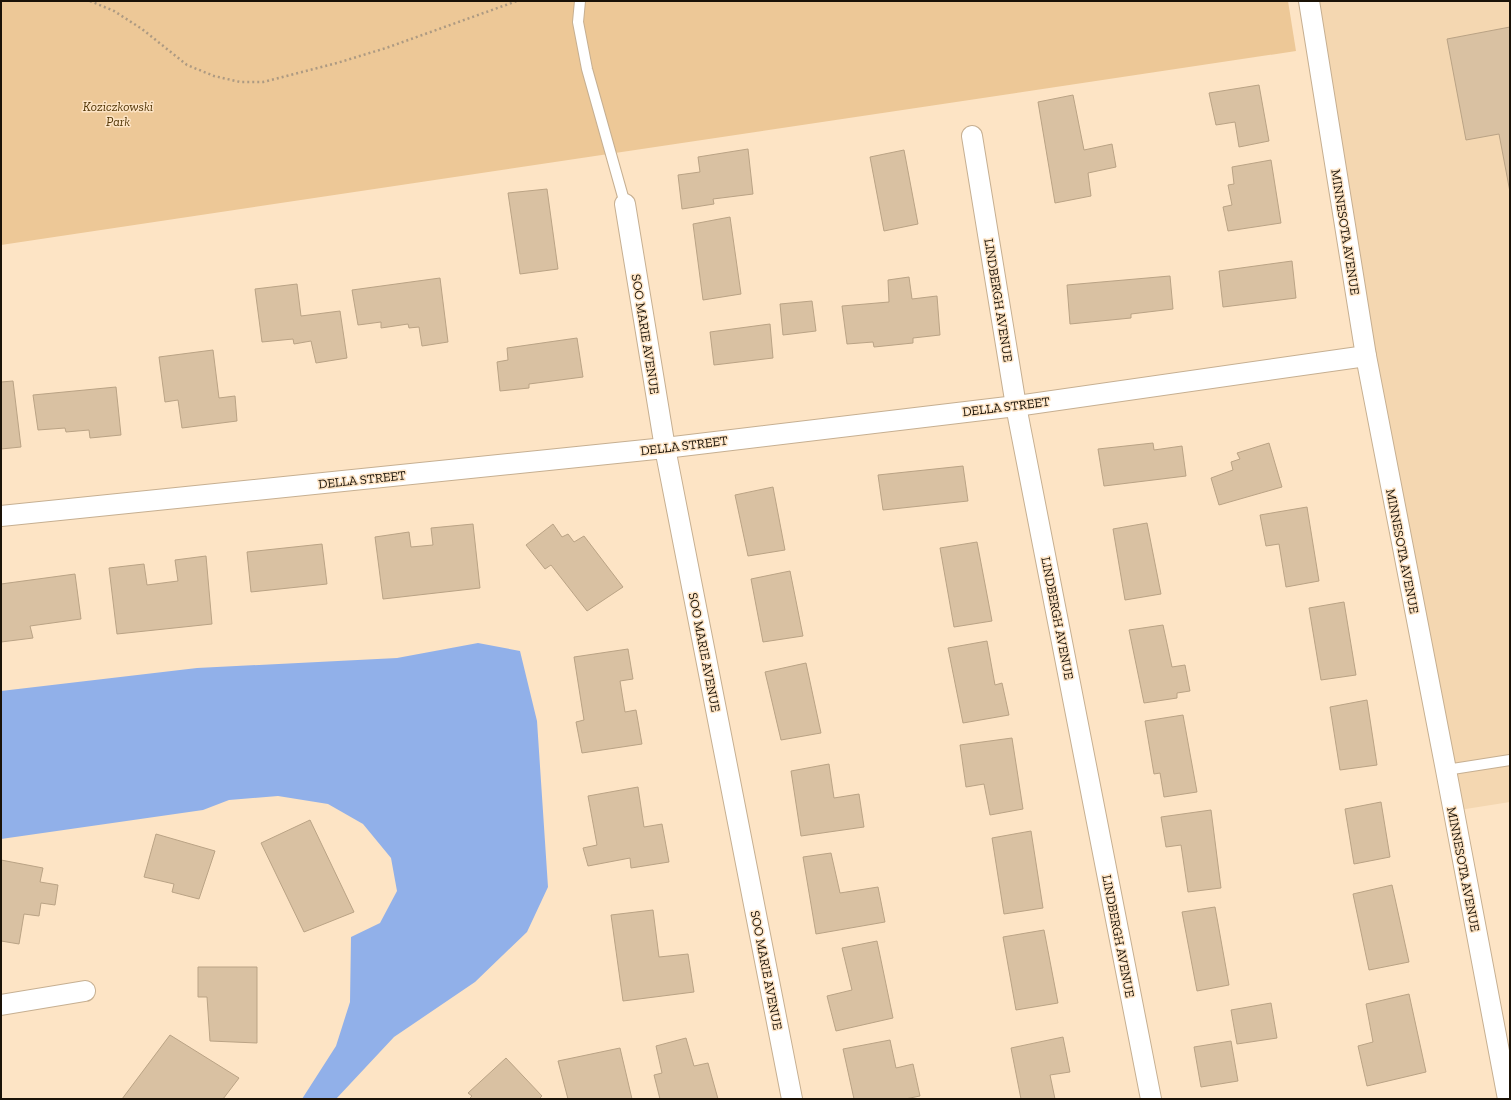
<svg xmlns="http://www.w3.org/2000/svg" width="1511" height="1100" viewBox="0 0 1511 1100" font-family="'Zilla Slab',serif">
<rect width="100%" height="100%" fill="#fde4c5"/>
<path fill="#f4d7b1" d="M 1309,1 L 1510,1 L 1510,802 L 1453,811 Z"/>
<path fill="#edc897" d="M 1,1 L 1288,1 L 1296,51 L 1,245 Z"/>
<path fill="#91b0e9" d="M 478,643 L 520,651 L 537,721 L 548,887 L 527,932 L 475,982 L 394,1037 L 336,1099 L 302,1099 L 336,1046 L 350,1002 L 351,937 L 380,923 L 397,891 L 391,858 L 363,824 L 328,804 L 278,796 L 229,800 L 203,810 L 1,839 L 1,691 L 197,668 L 397,658 Z"/>
<g fill="#d9c1a2" stroke="#baa385">
<path d="M 1510,27 L 1510,192 L 1499,134 L 1466,140 L 1447,39 Z"/>
<path d="M 1259,85 L 1269,141 L 1239,147 L 1235,122 L 1216,125 L 1209,93 Z"/>
<path d="M 1073,95 L 1084,150 L 1112,144 L 1116,167 L 1088,173 L 1091,196 L 1055,203 L 1038,102 Z"/>
<path d="M 748,149 L 753,194 L 713,199 L 714,204 L 682,209 L 678,175 L 700,172 L 698,157 Z"/>
<path d="M 904,150 L 918,224 L 884,231 L 870,157 Z"/>
<path d="M 1271,160 L 1281,223 L 1228,231 L 1223,207 L 1232,205 L 1228,185 L 1234,184 L 1232,167 Z"/>
<path d="M 547,189 L 558,269 L 520,274 L 508,193 Z"/>
<path d="M 730,217 L 741,294 L 703,300 L 693,224 Z"/>
<path d="M 1292,261 L 1296,298 L 1223,307 L 1219,271 Z"/>
<path d="M 1170,276 L 1173,309 L 1131,314 L 1131,318 L 1070,324 L 1067,285 Z"/>
<path d="M 909,277 L 912,299 L 937,296 L 940,335 L 913,338 L 913,343 L 874,347 L 873,342 L 847,344 L 842,306 L 889,302 L 888,280 Z"/>
<path d="M 440,278 L 448,342 L 422,346 L 419,327 L 409,328 L 408,324 L 381,328 L 381,322 L 358,325 L 352,290 Z"/>
<path d="M 297,284 L 301,316 L 340,311 L 347,358 L 316,363 L 311,341 L 294,344 L 293,339 L 262,342 L 255,289 Z"/>
<path d="M 812,301 L 816,331 L 783,335 L 780,304 Z"/>
<path d="M 770,324 L 773,358 L 714,365 L 710,332 Z"/>
<path d="M 577,338 L 583,377 L 529,384 L 529,388 L 500,391 L 497,362 L 508,360 L 507,348 Z"/>
<path d="M 213,350 L 219,398 L 235,396 L 237,421 L 182,428 L 178,400 L 165,402 L 159,357 Z"/>
<path d="M 13,381 L 21,447 L 1,449 L 1,382 Z"/>
<path d="M 116,387 L 121,435 L 90,438 L 89,430 L 66,432 L 65,428 L 38,430 L 33,395 Z"/>
<path d="M 1153,443 L 1154,450 L 1182,446 L 1186,476 L 1104,486 L 1098,449 Z"/>
<path d="M 1269,443 L 1282,487 L 1219,505 L 1211,478 L 1233,470 L 1231,462 L 1240,459 L 1237,453 Z"/>
<path d="M 963,466 L 968,501 L 883,510 L 878,475 Z"/>
<path d="M 773,487 L 785,550 L 748,556 L 735,495 Z"/>
<path d="M 1307,507 L 1319,581 L 1286,587 L 1279,544 L 1266,546 L 1260,515 Z"/>
<path d="M 1147,523 L 1161,594 L 1125,600 L 1113,529 Z"/>
<path d="M 473,524 L 480,588 L 383,599 L 375,537 L 409,532 L 411,547 L 433,545 L 431,528 Z"/>
<path d="M 553,524 L 562,537 L 568,534 L 574,542 L 584,536 L 623,587 L 587,611 L 551,565 L 545,569 L 526,545 Z"/>
<path d="M 977,542 L 992,621 L 954,627 L 940,548 Z"/>
<path d="M 322,544 L 327,584 L 251,592 L 247,552 Z"/>
<path d="M 206,556 L 212,624 L 117,634 L 109,568 L 144,564 L 147,585 L 178,581 L 175,560 Z"/>
<path d="M 790,571 L 803,636 L 763,642 L 751,579 Z"/>
<path d="M 75,574 L 81,619 L 30,626 L 33,638 L 1,642 L 1,584 Z"/>
<path d="M 1344,602 L 1356,675 L 1321,680 L 1309,608 Z"/>
<path d="M 1163,625 L 1172,667 L 1185,665 L 1190,691 L 1177,693 L 1177,698 L 1144,703 L 1129,630 Z"/>
<path d="M 987,641 L 995,685 L 1002,683 L 1009,715 L 963,723 L 948,648 Z"/>
<path d="M 628,649 L 633,679 L 620,681 L 625,712 L 636,710 L 642,744 L 582,753 L 576,722 L 584,720 L 574,657 Z"/>
<path d="M 806,663 L 821,733 L 781,740 L 765,672 Z"/>
<path d="M 1367,700 L 1377,765 L 1340,770 L 1330,707 Z"/>
<path d="M 1183,715 L 1197,792 L 1164,797 L 1160,773 L 1154,774 L 1145,721 Z"/>
<path d="M 1012,738 L 1023,809 L 990,815 L 984,784 L 966,787 L 960,745 Z"/>
<path d="M 829,764 L 834,798 L 859,794 L 864,827 L 801,836 L 791,771 Z"/>
<path d="M 638,787 L 644,827 L 662,824 L 669,862 L 631,868 L 630,858 L 588,866 L 583,848 L 597,845 L 588,796 Z"/>
<path d="M 1381,802 L 1390,857 L 1354,864 L 1345,809 Z"/>
<path d="M 1211,810 L 1221,888 L 1188,892 L 1181,845 L 1166,847 L 1161,817 Z"/>
<path d="M 310,820 L 354,912 L 304,932 L 261,843 Z"/>
<path d="M 1031,831 L 1043,908 L 1004,914 L 992,838 Z"/>
<path d="M 156,834 L 215,851 L 199,899 L 172,892 L 174,884 L 144,877 Z"/>
<path d="M 831,853 L 840,893 L 878,887 L 885,922 L 816,934 L 803,857 Z"/>
<path d="M 1,860 L 43,868 L 40,882 L 58,885 L 55,905 L 41,903 L 39,916 L 24,914 L 19,944 L 1,941 Z"/>
<path d="M 1392,885 L 1409,962 L 1369,970 L 1353,894 Z"/>
<path d="M 1215,907 L 1229,985 L 1197,991 L 1182,912 Z"/>
<path d="M 653,910 L 659,957 L 688,954 L 694,992 L 623,1001 L 611,915 Z"/>
<path d="M 1044,930 L 1058,1003 L 1016,1010 L 1003,937 Z"/>
<path d="M 877,941 L 893,1018 L 836,1031 L 827,996 L 852,990 L 842,948 Z"/>
<path d="M 198,967 L 257,967 L 257,1043 L 210,1041 L 207,997 L 198,997 Z"/>
<path d="M 1409,994 L 1426,1072 L 1367,1086 L 1358,1046 L 1373,1042 L 1366,1004 Z"/>
<path d="M 1271,1003 L 1277,1038 L 1237,1044 L 1231,1010 Z"/>
<path d="M 170,1035 L 239,1078 L 223,1099 L 122,1099 Z"/>
<path d="M 1063,1037 L 1070,1072 L 1050,1075 L 1055,1099 L 1021,1099 L 1011,1048 Z"/>
<path d="M 686,1038 L 694,1066 L 708,1063 L 718,1099 L 660,1099 L 654,1075 L 662,1073 L 656,1046 Z"/>
<path d="M 890,1040 L 896,1068 L 913,1064 L 920,1096 L 905,1099 L 854,1099 L 843,1049 Z"/>
<path d="M 1231,1041 L 1238,1081 L 1201,1087 L 1194,1047 Z"/>
<path d="M 620,1048 L 632,1099 L 568,1099 L 558,1061 Z"/>
<path d="M 506,1058 L 542,1096 L 539,1099 L 469,1099 L 472,1096 L 468,1093 Z"/>
</g>
<g fill="none" stroke-linecap="round" stroke-linejoin="round">
<g stroke="#c6af91" stroke-width="12">
<g id="lane">
<path d="M 580,1 L 578,22 L 587,69 L 625,204"/>
<path d="M 1446,770 L 1510,760"/>
</g>
</g>
<g stroke="#c6af91" stroke-width="22">
<g id="street">
<path d="M 1309,1 L 1366,356 L 1446,770 L 1508,1099"/>
<path d="M 972,136 L 1016,406 L 1151,1099"/>
<path d="M 625,204 L 665,448 L 792,1099"/>
<path d="M 1,516 L 665,448 L 1016,406 L 1366,356"/>
<path d="M 1,1005 L 85,991"/>
</g>
</g>
<path stroke="#ad9a82" stroke-width="2.5" stroke-dasharray="2 3" stroke-linecap="butt" d="M 90,1 L 114,11 L 142,29 L 187,65 L 214,76 L 240,82 L 263,82 L 337,63 L 386,48 L 517,1"/>
<use href="#lane" stroke="#fff" stroke-width="10"/>
<use href="#street" stroke="#fff" stroke-width="20"/>
</g>
<g text-anchor="middle" stroke-width="3" stroke-linejoin="round" paint-order="stroke">
<g font-size="13" font-style="italic" fill="#513505" stroke="#fde4c5">
<text x="118" y="111">Koziczkowski<tspan x="118" dy="15">Park</tspan></text>
</g>
<g font-size="13" fill="#1a1207" stroke="#fde4c5">
<text transform="translate(1346 232) rotate(81)" y="5">MINNESOTA AVENUE</text>
<text transform="translate(999 300) rotate(81)" y="5">LINDBERGH AVENUE</text>
<text transform="translate(646 334) rotate(81)" y="5">SOO MARIE AVENUE</text>
<text transform="translate(1006 406) rotate(-7)" y="5">DELLA STREET</text>
<text transform="translate(684 445) rotate(-7)" y="5">DELLA STREET</text>
<text transform="translate(362 479) rotate(-6)" y="5">DELLA STREET</text>
<text transform="translate(1403 551) rotate(79)" y="5">MINNESOTA AVENUE</text>
<text transform="translate(1058 618) rotate(79)" y="5">LINDBERGH AVENUE</text>
<text transform="translate(705 652) rotate(79)" y="5">SOO MARIE AVENUE</text>
<text transform="translate(1464 869) rotate(79)" y="5">MINNESOTA AVENUE</text>
<text transform="translate(1119 936) rotate(79)" y="5">LINDBERGH AVENUE</text>
<text transform="translate(767 970) rotate(79)" y="5">SOO MARIE AVENUE</text>
</g>
</g>
<rect width="1511" height="1100" fill="none" stroke="#1a1207" stroke-width="4"/>
</svg>
